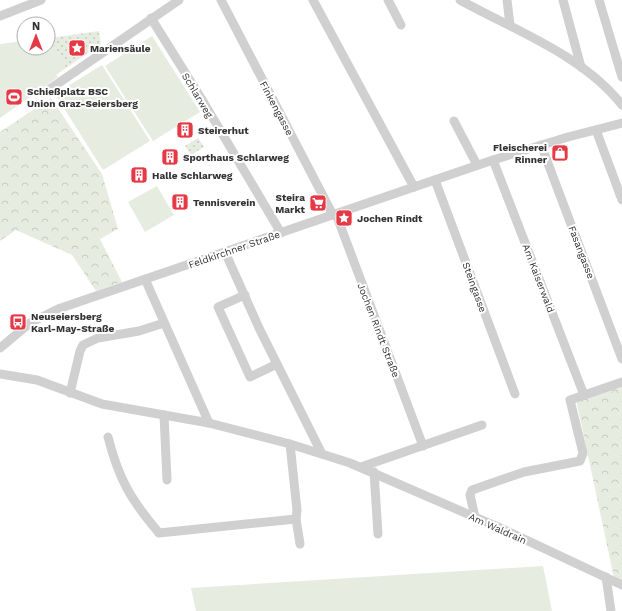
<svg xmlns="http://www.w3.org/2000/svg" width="622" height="611" viewBox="0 0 622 611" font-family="'Work Sans',sans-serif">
<defs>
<pattern id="forest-crowns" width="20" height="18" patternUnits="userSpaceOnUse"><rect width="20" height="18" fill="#e6ecdf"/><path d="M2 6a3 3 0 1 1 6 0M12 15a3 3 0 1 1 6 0" fill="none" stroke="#c6cbc0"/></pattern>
<pattern id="park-dots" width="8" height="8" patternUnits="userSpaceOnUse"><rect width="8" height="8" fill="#e6ecdf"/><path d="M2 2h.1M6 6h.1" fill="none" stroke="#c6cbc0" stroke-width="1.8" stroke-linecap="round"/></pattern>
</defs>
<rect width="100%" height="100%" fill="#fff"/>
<g fill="#e6ecdf">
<path d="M 152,36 L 200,112 L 153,141 L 105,66 Z"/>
<path d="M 48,38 L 50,38 L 66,68 L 56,75 L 58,77 L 0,118 L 0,44 L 24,41 L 24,48 L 48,48 Z"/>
<path d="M 102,65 L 150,141 L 103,170 L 55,94 Z"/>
<path d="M 157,186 L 174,215 L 145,232 L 128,202 Z"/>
<path d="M 543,566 L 552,611 L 196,611 L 191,588 Z"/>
</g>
<g fill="url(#forest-crowns)">
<path d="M 51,98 L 102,174 L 118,229 L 100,239 L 122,282 L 96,291 L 72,255 L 16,230 L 0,241 L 0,132 Z"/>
<path d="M 622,383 L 622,582 L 614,578 L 576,399 Z"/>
</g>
<g fill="url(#park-dots)">
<path d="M 99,31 L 101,44 L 66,68 L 50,38 Z"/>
<path d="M 198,138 L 204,147 L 191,155 L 185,146 Z"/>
</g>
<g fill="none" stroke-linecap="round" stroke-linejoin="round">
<g stroke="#d0d0d0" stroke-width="9">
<path d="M 221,0 L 333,215"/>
<path d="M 313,0 L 414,187"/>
<path d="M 388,0 L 401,25"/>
<path d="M 460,0 C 514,30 583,55 622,105"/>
<path d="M 507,0 L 510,25"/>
<path d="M 563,0 L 581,67"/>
<path d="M 599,0 L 622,77"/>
<path d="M 0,16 L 41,0"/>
<path d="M 151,18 L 204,103 L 281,233"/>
<path d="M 47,91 L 179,0"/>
<path d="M 454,121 L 477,165"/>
<path d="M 596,130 L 622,200"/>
<path d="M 541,145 L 622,359"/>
<path d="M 493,160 L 584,395"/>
<path d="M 435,180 L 515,394"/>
<path d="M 336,214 L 423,446"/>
<path d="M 225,252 L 259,328 L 322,454"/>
<path d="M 145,279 L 209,423"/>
<path d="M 245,295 L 218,307 L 250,377 L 277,364"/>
<path d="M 0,348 L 30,323 L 58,309 L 493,160 L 568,137 L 622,123"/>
<path d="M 0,374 L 37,380 L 102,404 L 209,423 L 290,444 L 350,463 L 507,531 L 622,585"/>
<path d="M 70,393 L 80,351 L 83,345 L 98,338 L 139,331 L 164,323"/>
<path d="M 164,415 L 167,480"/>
<path d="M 108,437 C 119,480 131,500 159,533 L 296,519"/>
<path d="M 290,444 L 297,510 L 296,519 L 300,544"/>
<path d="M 361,467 L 482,425"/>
<path d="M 374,472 L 378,534"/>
<path d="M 475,517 L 470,495 L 472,490 L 524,472 L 580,461 L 583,453 L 570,400 L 622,382"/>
<path d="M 606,577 L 611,611"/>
</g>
</g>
<defs>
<g id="sight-square" transform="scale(0.9)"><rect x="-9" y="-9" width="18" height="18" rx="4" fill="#e63946" stroke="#fff"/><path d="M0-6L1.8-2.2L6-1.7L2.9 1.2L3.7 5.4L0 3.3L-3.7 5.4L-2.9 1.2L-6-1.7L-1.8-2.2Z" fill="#fff"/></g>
<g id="stadium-square" transform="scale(0.9)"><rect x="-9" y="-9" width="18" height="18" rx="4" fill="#e63946" stroke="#fff"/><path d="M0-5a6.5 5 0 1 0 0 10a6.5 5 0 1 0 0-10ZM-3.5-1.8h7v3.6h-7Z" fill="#fff"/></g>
<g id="building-square" transform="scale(0.9)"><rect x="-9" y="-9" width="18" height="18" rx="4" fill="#e63946" stroke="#fff"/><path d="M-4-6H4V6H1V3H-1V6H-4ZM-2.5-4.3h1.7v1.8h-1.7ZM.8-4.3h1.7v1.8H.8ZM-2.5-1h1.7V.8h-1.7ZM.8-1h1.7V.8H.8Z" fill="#fff"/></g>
<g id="shop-square" transform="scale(0.9)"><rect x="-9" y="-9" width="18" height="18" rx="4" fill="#e63946" stroke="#fff"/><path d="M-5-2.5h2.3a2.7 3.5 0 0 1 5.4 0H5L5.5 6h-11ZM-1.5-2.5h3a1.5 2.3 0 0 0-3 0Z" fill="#fff"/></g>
<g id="supermarket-square" transform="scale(0.9)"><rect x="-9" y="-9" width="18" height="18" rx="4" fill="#e63946" stroke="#fff"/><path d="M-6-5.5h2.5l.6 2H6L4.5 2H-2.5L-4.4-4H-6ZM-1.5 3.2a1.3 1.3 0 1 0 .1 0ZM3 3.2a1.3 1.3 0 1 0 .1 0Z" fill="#fff"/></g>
<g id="bus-square" transform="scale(0.9)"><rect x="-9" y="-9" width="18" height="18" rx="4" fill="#e63946" stroke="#fff"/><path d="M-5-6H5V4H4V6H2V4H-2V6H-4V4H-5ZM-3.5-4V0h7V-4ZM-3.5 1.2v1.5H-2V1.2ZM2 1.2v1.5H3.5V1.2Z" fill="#fff"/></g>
</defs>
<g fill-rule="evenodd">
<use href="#sight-square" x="77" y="48"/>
<use href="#stadium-square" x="14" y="97"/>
<use href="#building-square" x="185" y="130"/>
<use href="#shop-square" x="560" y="153"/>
<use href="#building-square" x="170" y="157"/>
<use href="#building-square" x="139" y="175"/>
<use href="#building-square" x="180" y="202"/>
<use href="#supermarket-square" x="318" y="203"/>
<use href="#sight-square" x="344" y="218"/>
<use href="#bus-square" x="18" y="322"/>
</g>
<g text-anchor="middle" stroke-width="4" stroke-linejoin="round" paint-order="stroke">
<g font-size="10" font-weight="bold" fill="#333" stroke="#fff" text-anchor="start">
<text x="90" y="52">Mariensäule</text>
<text x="27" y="95">Schießplatz BSC<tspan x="27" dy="12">Union Graz-Seiersberg</tspan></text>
<text x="198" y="134">Steirerhut</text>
<text x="547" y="151" text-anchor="end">Fleischerei<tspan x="547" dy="12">Rinner</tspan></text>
<text x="183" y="161">Sporthaus Schlarweg</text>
<text x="152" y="179">Halle Schlarweg</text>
<text x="305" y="201" text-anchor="end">Steira<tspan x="305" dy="12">Markt</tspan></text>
<text x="193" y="206">Tennisverein</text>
<text x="357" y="222">Jochen Rindt</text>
<text x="31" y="320">Neuseiersberg<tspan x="31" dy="12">Karl-May-Straße</tspan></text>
</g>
<g font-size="10" fill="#333" stroke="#fff">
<text transform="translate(198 95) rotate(59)" y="4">Schlarweg</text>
<text transform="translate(277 108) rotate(62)" y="4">Finkengasse</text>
<text transform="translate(234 249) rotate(-19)" y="4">Feldkirchner Straße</text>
<text transform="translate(582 252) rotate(69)" y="4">Fasangasse</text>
<text transform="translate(539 278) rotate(69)" y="4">Am Kaiserwald</text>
<text transform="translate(475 287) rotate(70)" y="4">Steingasse</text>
<text transform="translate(379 330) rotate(69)" y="4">Jochen Rindt Straße</text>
<text transform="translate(498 528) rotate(24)" y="4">Am Waldrain</text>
</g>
</g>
<g transform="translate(36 36)"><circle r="19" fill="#ffffff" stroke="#adadad"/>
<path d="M0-3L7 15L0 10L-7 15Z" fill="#e63946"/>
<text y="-6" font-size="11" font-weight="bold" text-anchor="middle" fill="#333333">N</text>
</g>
</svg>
